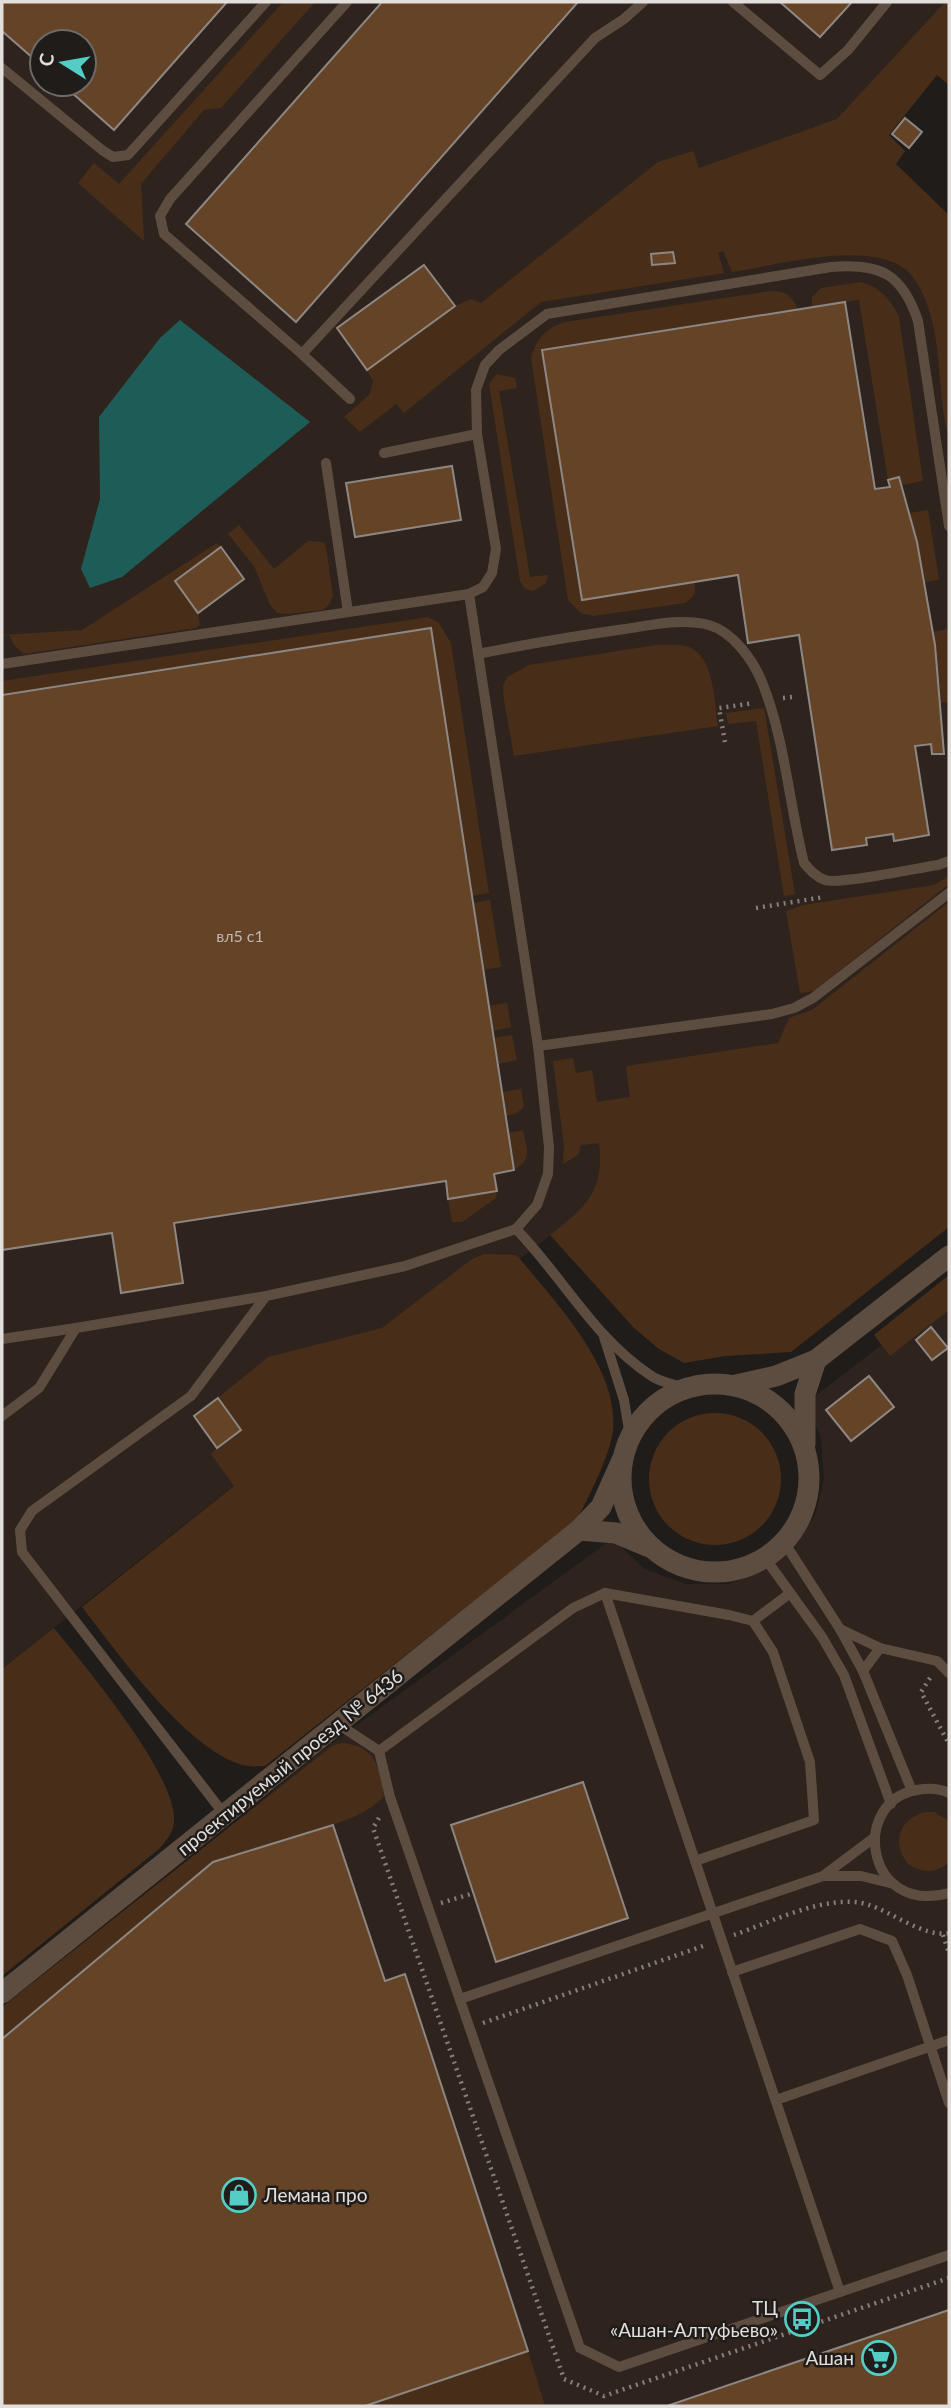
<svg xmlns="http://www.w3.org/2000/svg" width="951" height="2408" viewBox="0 0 951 2408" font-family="Lato,sans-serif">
<rect width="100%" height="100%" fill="#201c19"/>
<g fill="#2e241d" fill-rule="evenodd">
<path d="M 2,2 L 949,2 L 847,136 L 949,228 L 949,924 L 534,1248 L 2,1669 ZM 42,42 L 84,42 L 84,84 L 42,84 Z"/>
<path d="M 949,1293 L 949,2406 L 2,2406 L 2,2015 L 320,1752 L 612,1539 L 645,1569 L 685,1584 L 728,1584 L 762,1572 L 792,1550 L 815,1515 L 824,1479 L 821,1438 L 806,1403 Z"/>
</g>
<g fill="#482e19">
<path d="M 283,2 L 315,2 L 221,108 L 204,110 L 141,184 L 144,241 L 78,183 L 94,163 L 119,184 Z"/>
<path d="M 945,2 L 949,2 L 949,85 L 937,75 L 889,135 L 905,151 L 896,164 L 949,215 L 949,438 C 938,401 942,359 932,321 C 928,304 919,280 905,269 C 867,240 777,265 732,272 L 723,251 L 718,253 L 724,273 L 541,302 L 404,413 L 396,404 L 360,432 L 344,417 L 370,394 L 373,381 L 367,370 L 455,306 L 471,299 L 481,303 L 658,162 L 693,151 L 699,168 L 837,119 Z"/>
<path d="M 861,282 C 881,288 891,300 899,317 L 923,481 L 902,485 L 899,477 L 888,480 L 859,300 L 812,307 L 812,297 L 821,288 Z"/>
<path d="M 770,291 C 786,291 791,295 798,309 L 543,350 L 582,600 L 694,582 C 697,593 694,597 685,603 L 593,616 L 581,613 L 568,600 L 531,358 C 536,339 546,328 565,322 Z"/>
<path d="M 497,374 L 515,378 L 517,388 L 499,391 L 530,577 L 548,575 L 546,583 L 533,591 L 525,589 L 520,581 L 489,384 Z"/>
<path d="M 928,510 L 939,580 L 925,582 L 910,513 Z"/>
<path d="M 239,525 L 274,569 L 308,541 L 323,542 L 326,547 L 333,596 L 330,603 L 323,610 L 287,614 L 277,613 L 270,605 L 254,566 L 228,534 Z"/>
<path d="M 217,543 L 221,547 L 198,613 L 200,625 L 196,628 L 24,654 L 14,645 L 9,635 L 2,636 L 2,635 L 82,630 Z"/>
<path d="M 428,617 L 439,623 L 451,643 L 489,893 L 472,896 L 431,628 L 2,695 L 2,681 Z"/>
<path d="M 947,629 L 949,647 L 949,702 L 941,703 L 933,632 Z"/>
<path d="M 656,645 C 666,645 679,644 689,647 C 715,658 714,702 718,726 L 514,756 L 504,700 L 503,686 L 507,677 L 529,665 Z"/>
<path d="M 764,708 L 795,894 L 784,896 L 756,721 L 728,724 L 726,713 Z"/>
<path d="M 949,876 L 949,884 L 814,991 L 800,993 L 786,911 L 803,905 L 934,885 Z"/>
<path d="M 490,900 L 501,967 L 483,970 L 473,903 Z"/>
<path d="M 949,902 L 949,1227 L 791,1352 L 725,1356 L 684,1363 L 659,1349 L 634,1328 L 550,1235 C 586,1207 605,1191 599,1143 L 581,1145 L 578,1155 L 563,1164 L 564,1146 L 553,1061 L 573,1058 L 576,1073 L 592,1070 L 597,1102 L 630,1097 L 626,1066 L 778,1043 L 789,1018 L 812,1010 Z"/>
<path d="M 507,1003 L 511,1027 L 493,1031 L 489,1006 Z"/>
<path d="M 512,1035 L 517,1060 L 498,1064 L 494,1038 Z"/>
<path d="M 521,1089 L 524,1107 L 517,1113 L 506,1116 L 502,1092 Z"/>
<path d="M 523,1130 C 526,1149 534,1158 514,1170 L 509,1133 Z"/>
<path d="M 497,1191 L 496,1198 L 462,1222 L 452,1222 L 448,1199 Z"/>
<path d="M 485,1254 L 515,1255 L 520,1259 C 556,1303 619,1368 613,1430 C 610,1456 589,1496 577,1520 L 265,1766 C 260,1766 254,1767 248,1766 C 192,1757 116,1651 82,1607 L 234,1486 L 211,1454 L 217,1448 L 218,1398 L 268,1357 L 382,1328 L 472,1259 Z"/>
<path d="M 949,1275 L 949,1310 L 890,1356 L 874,1335 Z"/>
<circle cx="715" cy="1479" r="66"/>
<path d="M 54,1628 C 84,1665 178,1776 174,1822 C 173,1833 166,1841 159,1849 L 2,1976 L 2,1669 Z"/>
<path d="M 341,1743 C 376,1746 379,1766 384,1796 C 371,1811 351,1818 333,1825 L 213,1863 L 2,2039 L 2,2007 L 332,1746 Z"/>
<path d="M 925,1812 L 934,1812 L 949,1821 L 949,1862 C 936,1874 922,1873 908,1864 C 891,1843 899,1819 925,1812 Z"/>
<path d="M 528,2351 L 545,2406 L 365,2406 Z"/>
</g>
<path fill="#1e5c58" d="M 180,320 L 310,422 L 122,577 L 90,588 L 81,569 L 100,499 L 99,417 L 160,338 Z"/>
<g fill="#654327" stroke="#8d8783" stroke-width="2">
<path d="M 2,2 L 227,2 L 114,130 L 62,84 L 84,84 L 84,42 L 42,42 L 42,66 L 2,31 Z"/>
<path d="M 382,2 L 578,2 L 296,322 L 186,224 Z"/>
<path d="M 780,2 L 852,2 L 820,37 Z"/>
<path d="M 905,118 L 922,132 L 909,148 L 892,134 Z"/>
<path d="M 673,252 L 675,263 L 652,265 L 651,254 Z"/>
<path d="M 424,265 L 455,306 L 367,370 L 337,328 Z"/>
<path d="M 845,302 L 875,489 L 890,487 L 888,480 L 899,477 L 917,542 L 935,645 L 944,754 L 932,754 L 931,744 L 915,746 L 929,835 L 894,841 L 893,834 L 866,838 L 867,845 L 832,850 L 799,635 L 748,643 L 738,575 L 582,600 L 542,350 Z"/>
<path d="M 452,466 L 461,520 L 355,537 L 346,483 Z"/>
<path d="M 221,547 L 244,579 L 198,613 L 175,581 Z"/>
<path d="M 431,628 L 514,1170 L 494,1174 L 497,1191 L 448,1199 L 446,1181 L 174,1223 L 183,1283 L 121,1293 L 112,1233 L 2,1250 L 2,695 Z"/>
<path d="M 931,1327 L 948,1348 L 932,1360 L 916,1340 Z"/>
<path d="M 869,1376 L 894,1407 L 851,1441 L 826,1410 Z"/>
<path d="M 218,1398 L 241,1430 L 217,1448 L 194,1416 Z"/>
<path d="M 583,1782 L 628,1918 L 496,1962 L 451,1825 Z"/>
<path d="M 333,1825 L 385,1981 L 405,1974 L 528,2351 L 365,2406 L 2,2406 L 2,2039 L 213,1862 Z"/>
<path d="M 949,2310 L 949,2406 L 667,2406 Z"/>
</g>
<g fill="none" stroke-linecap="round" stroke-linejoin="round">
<g stroke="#837f7d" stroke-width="4.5" stroke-dasharray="2 5" stroke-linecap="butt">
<path d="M 948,587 L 949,587"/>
<path d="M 783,698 L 793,697"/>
<path d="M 725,742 L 719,708 L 754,703"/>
<path d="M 756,908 L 824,897"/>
<path d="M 930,1678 L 921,1692 L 949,1744"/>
<path d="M 379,1818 L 373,1828 L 564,2379 L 604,2396 L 949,2278"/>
<path d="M 441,1903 L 474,1893"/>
<path d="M 734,1935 C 771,1922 830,1892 869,1905 C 892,1912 925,1938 949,1933"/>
<path d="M 943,1935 L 949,1953"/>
<path d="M 483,2023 L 706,1945"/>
</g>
<g stroke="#5d4d41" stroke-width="10">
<path d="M 347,2 L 170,199 L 160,216 L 164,234 L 302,354 L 595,38 L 624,19 L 643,2"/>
<path d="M 733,2 L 820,75 L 848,50 L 887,2"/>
<path d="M 2,68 L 102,150 L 113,157 L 128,155 L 266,2"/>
<path d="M 302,354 L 350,399"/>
<path d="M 384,453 L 477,434"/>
<path d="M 326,463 L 348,612"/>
<path d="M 478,654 C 527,644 575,636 625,629 C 652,625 681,618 709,625 C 733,632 753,660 762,682 C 785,739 789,804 804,863 C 810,870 816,877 825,880 C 839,885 918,868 938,865 L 949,861"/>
<path d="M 2,664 L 469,594 L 483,587 L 492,573 L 496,549 L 477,434 L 476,390 L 485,365 L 499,350 L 547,314 L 831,267 C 880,263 902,273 918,321 L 949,526"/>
<path d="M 538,1046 L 772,1014 L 794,1008 L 813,998 L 949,893"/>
<path d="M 516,1229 C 562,1276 594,1338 650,1375 C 659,1382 673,1384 685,1388"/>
<path d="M 604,1337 L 624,1400 L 630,1436"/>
<path d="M 2,1339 L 76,1328"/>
<path d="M 2,1416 L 39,1388 L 76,1328 L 266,1296 L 405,1266 L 516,1229 L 537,1205 L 548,1174 L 549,1147 L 538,1046 L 469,594"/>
<path d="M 784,1542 L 840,1629 L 863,1671 L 912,1791"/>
<path d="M 765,1558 L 822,1637 L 844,1675 L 891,1804"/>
<path d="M 605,1593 L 840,2292"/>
<path d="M 753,1621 L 789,1594"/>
<path d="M 840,1629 L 880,1648 L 937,1661 L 949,1673"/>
<path d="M 863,1671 L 880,1648"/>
<path d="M 338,1724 L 379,1751 L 390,1797 L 580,2348 L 619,2367 L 949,2255"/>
<path d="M 379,1751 L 573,1608 L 605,1593 L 729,1615 L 753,1621 L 773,1652 L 810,1762 L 814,1820 L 695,1861"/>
<path d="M 949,1793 C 939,1788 928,1788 917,1790 C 850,1801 865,1916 949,1893"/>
<path d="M 224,1814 L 22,1552 L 20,1530 L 32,1511 L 191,1396 L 266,1296"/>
<path d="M 824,1876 L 861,1876 L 894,1884"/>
<path d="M 732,1972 L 860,1929 L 892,1941 L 907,1975 L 949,2103"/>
<path d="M 460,1999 L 823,1876 L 875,1837"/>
<path d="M 776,2100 L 949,2040"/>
</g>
<g stroke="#5d4d41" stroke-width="21">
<circle cx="715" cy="1478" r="94"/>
<path d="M 736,1385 L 776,1376 L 816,1360 L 949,1256"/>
<path d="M 805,1444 L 805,1394 L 816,1360"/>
<path d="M 579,1530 L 616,1533 L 647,1546"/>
<path d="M 2,1993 L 579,1530 L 601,1507 L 622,1460"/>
</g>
</g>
<defs>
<g id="shop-ring" transform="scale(1.75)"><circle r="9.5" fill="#201c19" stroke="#54cdc7" stroke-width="1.5"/><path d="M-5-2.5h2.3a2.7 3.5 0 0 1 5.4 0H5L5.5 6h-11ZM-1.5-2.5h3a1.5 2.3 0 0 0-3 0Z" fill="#54cdc7"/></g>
<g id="bus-ring" transform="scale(1.75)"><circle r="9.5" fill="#201c19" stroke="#54cdc7" stroke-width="1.5"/><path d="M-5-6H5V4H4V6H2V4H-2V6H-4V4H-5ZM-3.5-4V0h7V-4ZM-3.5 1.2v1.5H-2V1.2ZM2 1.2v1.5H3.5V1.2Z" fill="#54cdc7"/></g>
<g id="supermarket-ring" transform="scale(1.75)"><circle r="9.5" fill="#201c19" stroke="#54cdc7" stroke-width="1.5"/><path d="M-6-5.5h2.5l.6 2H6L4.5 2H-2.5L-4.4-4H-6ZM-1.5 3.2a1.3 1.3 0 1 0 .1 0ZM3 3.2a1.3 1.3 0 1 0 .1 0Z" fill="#54cdc7"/></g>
</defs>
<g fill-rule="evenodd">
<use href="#shop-ring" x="239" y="2195"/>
<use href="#bus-ring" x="802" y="2319"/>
<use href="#supermarket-ring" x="879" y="2358"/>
</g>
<g text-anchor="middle" stroke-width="5" stroke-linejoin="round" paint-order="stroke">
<g font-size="16" fill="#c2b7af">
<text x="240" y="942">вл5 с1</text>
</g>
<g font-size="19" fill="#e1dedc" stroke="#201c19">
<text transform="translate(290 1762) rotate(-39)" y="7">проектируемый проезд № 6436</text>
</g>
<g font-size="19" fill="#e1dedc" stroke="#201c19" text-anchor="end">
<text x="264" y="2202" text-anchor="start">Лемана про</text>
<text x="778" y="2315">ТЦ<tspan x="778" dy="22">«Ашан-Алтуфьево»</tspan></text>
<text x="854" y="2365">Ашан</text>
</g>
</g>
<rect width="951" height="2408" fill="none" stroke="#e1dedc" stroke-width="7"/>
<g transform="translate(63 63) rotate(281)"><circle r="33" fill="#201c19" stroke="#6d6a67" stroke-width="2"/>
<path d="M0-5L12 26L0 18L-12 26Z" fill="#54cdc7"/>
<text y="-10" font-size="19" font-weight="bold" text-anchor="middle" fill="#e1dedc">С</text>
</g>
</svg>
